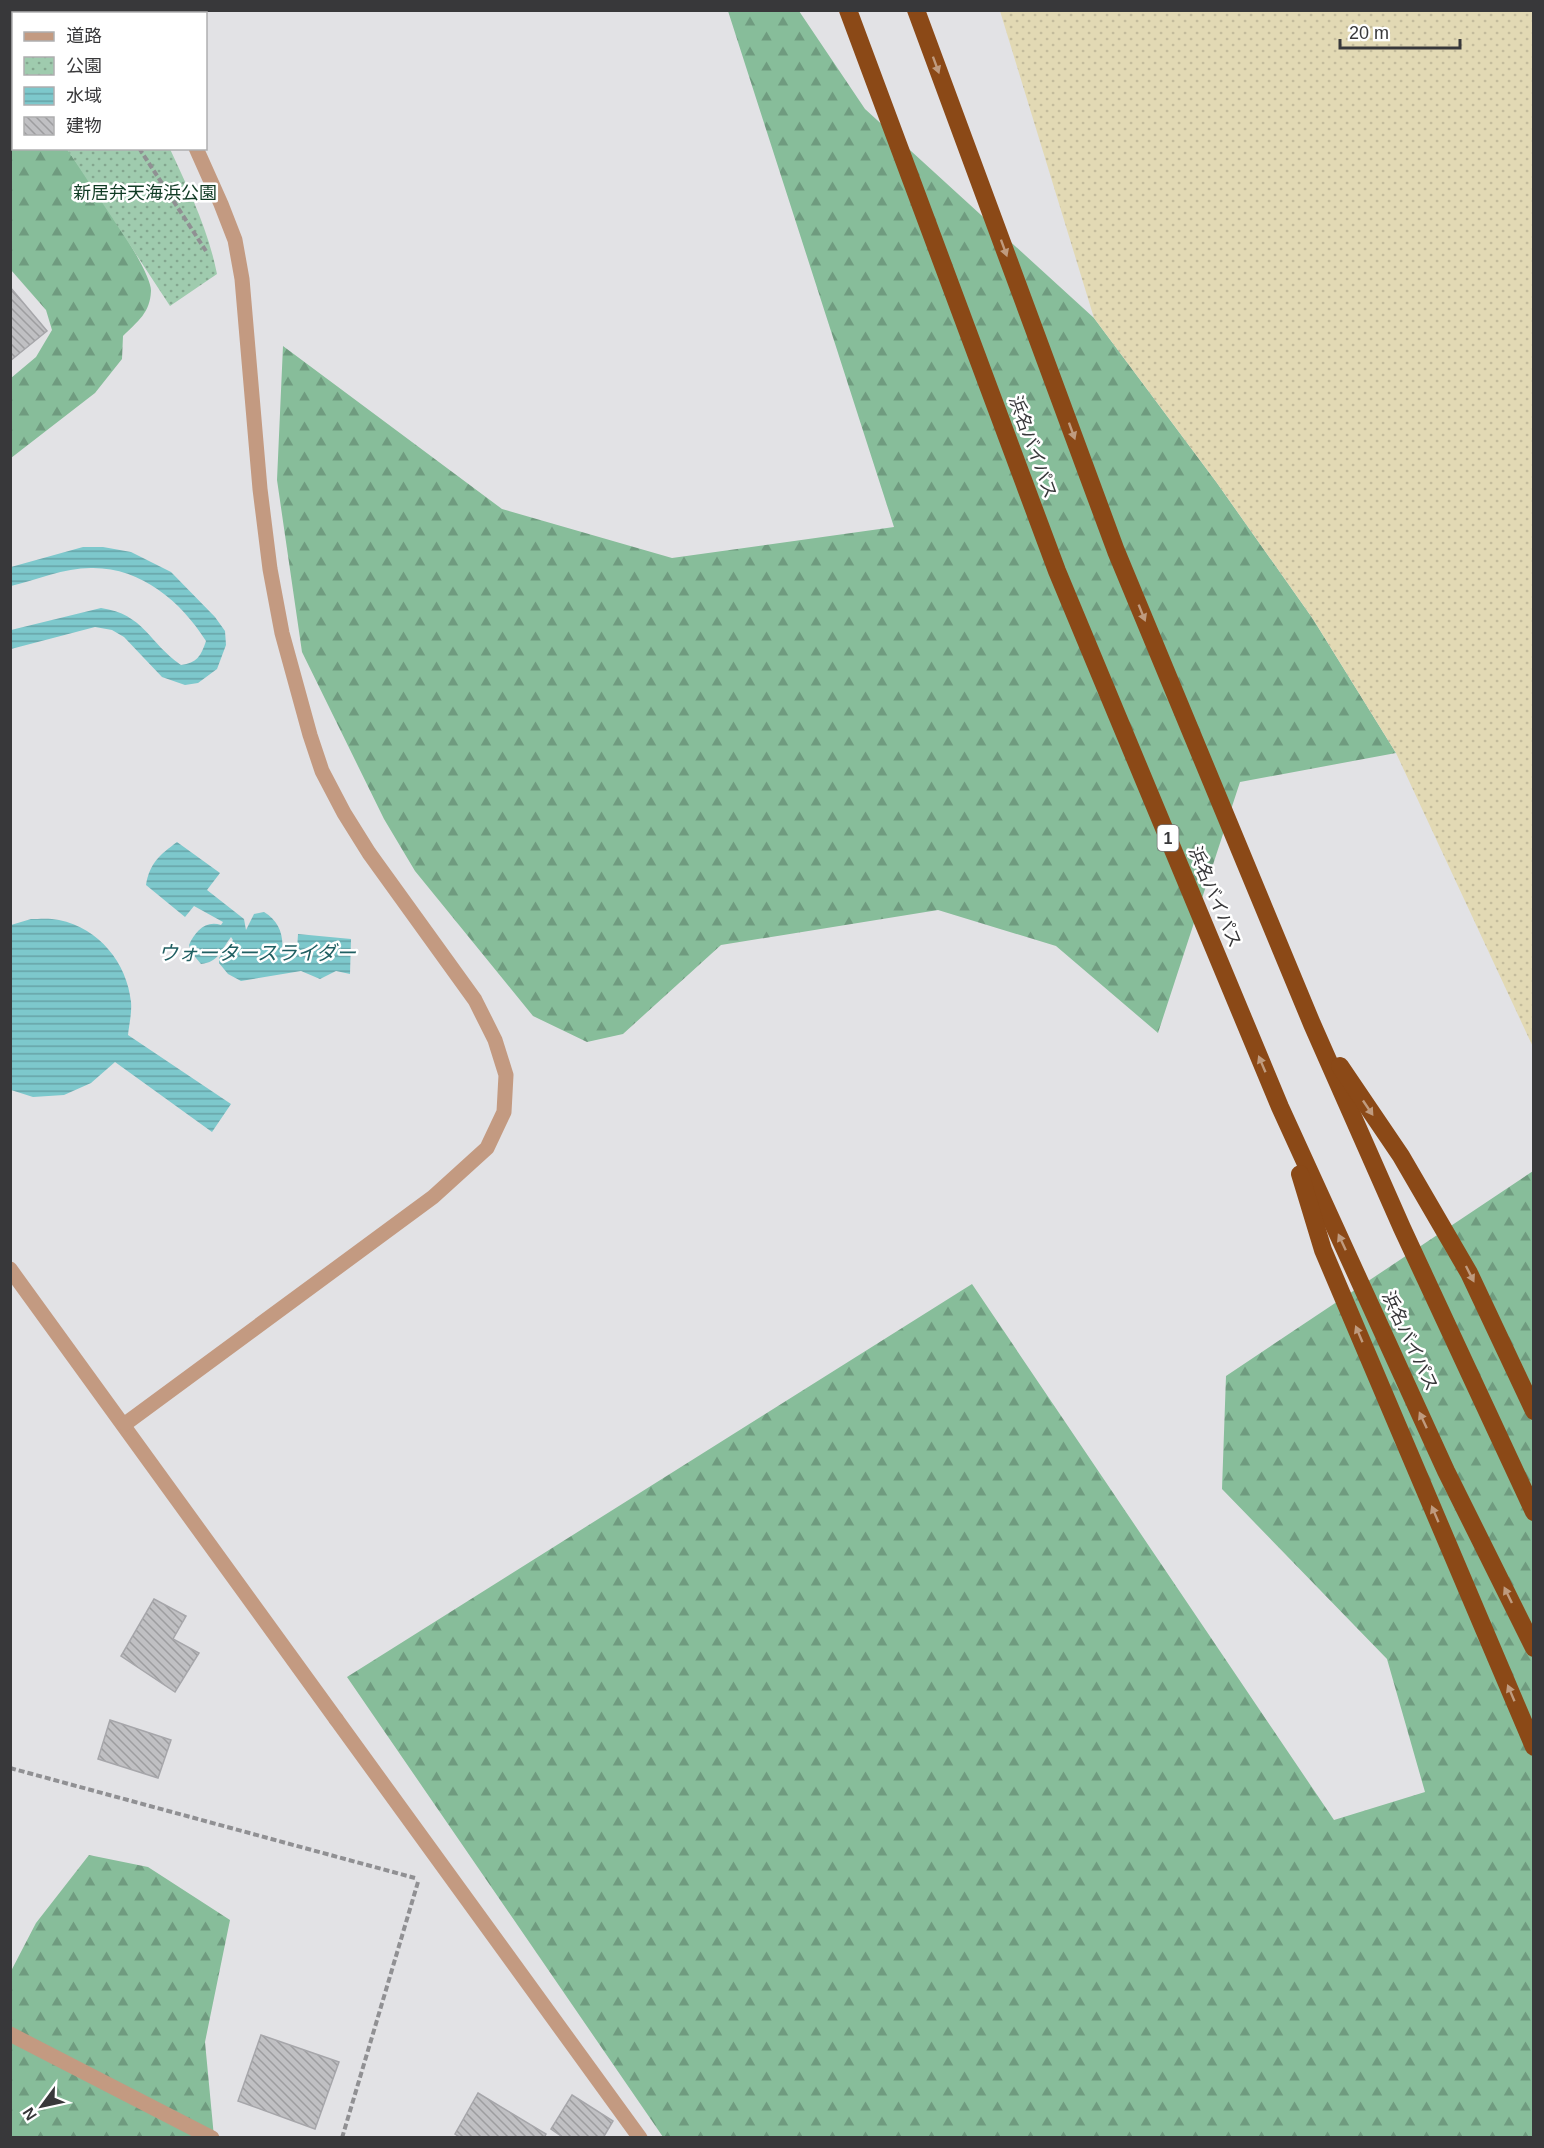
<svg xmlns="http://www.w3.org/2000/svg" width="1544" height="2148" viewBox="0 0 1544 2148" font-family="Helvetica,'Noto Sans JP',sans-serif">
<defs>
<pattern id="forest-firs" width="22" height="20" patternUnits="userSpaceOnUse" patternTransform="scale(1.5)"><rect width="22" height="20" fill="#87bd9a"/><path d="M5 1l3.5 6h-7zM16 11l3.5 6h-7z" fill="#6f9b7f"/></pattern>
<pattern id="sand-dots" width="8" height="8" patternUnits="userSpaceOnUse" patternTransform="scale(1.5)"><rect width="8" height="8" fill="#e2d9b4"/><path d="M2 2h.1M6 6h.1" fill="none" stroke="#c3bb9c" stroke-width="1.8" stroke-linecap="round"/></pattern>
<pattern id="park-dots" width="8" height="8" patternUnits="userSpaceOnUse" patternTransform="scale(1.5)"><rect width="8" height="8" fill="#9fcbae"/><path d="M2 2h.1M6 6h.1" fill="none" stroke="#83a68f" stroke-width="1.8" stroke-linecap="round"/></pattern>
<pattern id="water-rules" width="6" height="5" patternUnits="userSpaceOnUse" patternTransform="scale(1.5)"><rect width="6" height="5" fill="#7dc8cc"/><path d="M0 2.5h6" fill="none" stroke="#67a3a7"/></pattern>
<pattern id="building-back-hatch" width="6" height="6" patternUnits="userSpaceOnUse" patternTransform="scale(1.5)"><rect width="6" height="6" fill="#c0c0c3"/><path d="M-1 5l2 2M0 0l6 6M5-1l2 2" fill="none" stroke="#9d9d9f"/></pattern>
</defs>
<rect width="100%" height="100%" fill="#e2e2e5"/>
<g fill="url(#forest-firs)">
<path d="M 728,11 L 799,11 L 865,109 L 1094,318 L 1217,483 L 1313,619 L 1396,753 L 1240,782 L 1158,1033 L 1056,946 L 938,910 L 721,945 L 623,1034 L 587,1042 L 533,1016 L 415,871 L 384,819 L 302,652 L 277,480 L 283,346 L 502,509 L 672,558 L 894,527 Z"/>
<path d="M 10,62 L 14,67 L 14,148 L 67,149 C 83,172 152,269 151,291 C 150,313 138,321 123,336 L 122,359 L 95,393 L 11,458 L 11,378 L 36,357 L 52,330 L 46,310 L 11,270 Z"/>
<path d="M 1533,1171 L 1533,2137 L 663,2137 L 347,1677 L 972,1284 L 1334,1820 L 1425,1792 L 1387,1659 L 1222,1489 L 1226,1376 Z"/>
<path d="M 89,1855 L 148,1867 L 230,1920 L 205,2042 L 214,2137 L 11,2137 L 10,1973 L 36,1923 Z"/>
</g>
<path fill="url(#sand-dots)" d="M 1000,11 L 1533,11 L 1533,1047 L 1396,753 L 1313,619 L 1217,483 L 1094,318 Z"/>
<g fill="url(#park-dots)">
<path d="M 106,11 L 107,13 L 14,14 L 13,67 L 11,62 L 11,11 Z"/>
<path d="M 67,149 L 170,149 C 189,190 208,229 217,274 L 170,306 Z"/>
</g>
<g fill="url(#water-rules)">
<path d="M 83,547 L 103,547 L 131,552 L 171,572 L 215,617 L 225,631 L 226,645 L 217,669 L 198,683 L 185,685 L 162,677 L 124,637 L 112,630 L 95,627 L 11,649 L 11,630 L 101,608 C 144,614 149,643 181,665 C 197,663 201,656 206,641 C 181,601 140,567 91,568 C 64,568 36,580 11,586 L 11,567 Z"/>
<path d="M 177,842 L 220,873 L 207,890 L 244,919 L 246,930 L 254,914 L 264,912 C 279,921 284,935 282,952 L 297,950 L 298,934 L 351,939 L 350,974 L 336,971 L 320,979 L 301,971 L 241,981 L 228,974 L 219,963 L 219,958 L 233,940 L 231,937 C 221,950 219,962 201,964 L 191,952 L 189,945 C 195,932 205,920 221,925 L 223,922 L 194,906 L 185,917 L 146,885 C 150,862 160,855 177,842 Z"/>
<path d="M 31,919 C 39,919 50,918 59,920 C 99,928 127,963 131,1002 C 132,1013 129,1025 128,1035 L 231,1104 L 212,1132 L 115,1062 L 91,1083 L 64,1095 L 33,1097 L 11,1090 L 11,925 Z"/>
</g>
<g fill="url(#building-back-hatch)" stroke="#a6a6aa" stroke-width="1.5">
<path d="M 10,287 L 47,331 L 10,361 Z"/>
<path d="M 154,1599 L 186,1616 L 173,1639 L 199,1653 L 175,1692 L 121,1656 Z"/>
<path d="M 110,1720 L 171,1740 L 158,1778 L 98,1759 Z"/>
<path d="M 261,2035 L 339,2062 L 315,2129 L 238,2101 Z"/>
<path d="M 478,2093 L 546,2134 L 544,2138 L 461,2138 L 455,2134 Z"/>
<path d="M 572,2095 L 613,2121 L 603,2138 L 564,2138 L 551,2129 Z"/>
</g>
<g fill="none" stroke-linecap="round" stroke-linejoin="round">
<g stroke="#909093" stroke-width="4" stroke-dasharray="6 3" stroke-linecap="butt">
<path d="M 48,10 L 50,14"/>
<path d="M 139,148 L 206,251"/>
<path d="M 10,1768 L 415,1878"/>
<path d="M 342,2138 L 418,1882"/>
</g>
<g stroke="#c39a81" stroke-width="15">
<path d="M 336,1719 L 640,2138"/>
<path d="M 10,2034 L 212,2138"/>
</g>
<g stroke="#c39a81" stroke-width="15">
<path d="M 132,10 L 134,14"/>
<path d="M 10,1269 L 336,1719"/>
<path d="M 125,1424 L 433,1197 L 487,1148 L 504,1112 L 506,1075 L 495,1040 L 475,1000 L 369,853 L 344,813 L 322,771 L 310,735 L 282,633 L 270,569 L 260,489 L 242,279 L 235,240 L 221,204 L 196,148"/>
</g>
<g stroke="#8b4917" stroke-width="18">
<path d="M 848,10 L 1057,571 L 1280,1107 L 1446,1471 L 1534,1648"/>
<path d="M 916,10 L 1116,551 L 1312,1024 L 1402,1228 L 1534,1512"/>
<path d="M 1340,1066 L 1401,1156 L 1469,1273 L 1534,1411"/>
<path d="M 1300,1174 L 1323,1250 L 1534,1747"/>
</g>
</g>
<defs><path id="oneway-solid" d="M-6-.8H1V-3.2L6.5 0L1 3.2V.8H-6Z" transform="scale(1.5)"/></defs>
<g fill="#bf9b7f">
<use href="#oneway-solid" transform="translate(936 65) rotate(70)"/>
<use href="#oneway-solid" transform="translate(1004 248) rotate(70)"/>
<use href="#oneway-solid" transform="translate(1072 431) rotate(70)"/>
<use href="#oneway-solid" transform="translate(1142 613) rotate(68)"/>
<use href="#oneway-solid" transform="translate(1262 1064) rotate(-113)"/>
<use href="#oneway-solid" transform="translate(1368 1108) rotate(56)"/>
<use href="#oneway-solid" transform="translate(1342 1242) rotate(-115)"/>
<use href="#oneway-solid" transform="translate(1470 1274) rotate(63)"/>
<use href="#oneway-solid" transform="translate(1359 1334) rotate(-113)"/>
<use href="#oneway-solid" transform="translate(1423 1420) rotate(-115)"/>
<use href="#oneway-solid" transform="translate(1435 1514) rotate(-113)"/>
<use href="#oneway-solid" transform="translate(1508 1595) rotate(-116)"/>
<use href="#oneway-solid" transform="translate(1511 1693) rotate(-113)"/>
</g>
<g text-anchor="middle" stroke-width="5" stroke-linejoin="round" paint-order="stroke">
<rect fill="#fff" stroke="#747475" stroke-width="1.5" x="1157.5" y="825" width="21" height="26" rx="4.5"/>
<g font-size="16" font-weight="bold" fill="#38383a">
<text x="1168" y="844">1</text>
</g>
<g font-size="18" fill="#103b24" stroke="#fff">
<text x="145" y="199">新居弁天海浜公園</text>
</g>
<g font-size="18" fill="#38383a" stroke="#fff">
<text transform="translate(1033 447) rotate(70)" y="6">浜名バイパス</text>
<text transform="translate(1215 897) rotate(67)" y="6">浜名バイパス</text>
<text transform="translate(1410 1341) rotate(65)" y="6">浜名バイパス</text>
</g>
<g font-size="20" font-style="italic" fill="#205f62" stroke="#fff">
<text x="257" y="960">ウォータースライダー</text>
</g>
</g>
<rect width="1544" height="2148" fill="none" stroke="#38383a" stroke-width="24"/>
<rect x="12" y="12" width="195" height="138" fill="#ffffff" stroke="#afafb0" stroke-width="1.5"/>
<rect x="24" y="32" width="30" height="9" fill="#c39a81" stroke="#afafb0" stroke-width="1.5"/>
<text x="66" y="42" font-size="18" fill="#38383a">道路</text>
<rect x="24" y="57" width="30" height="18" fill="url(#park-dots)" stroke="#afafb0" stroke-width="1.5"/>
<text x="66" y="72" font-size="18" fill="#38383a">公園</text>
<rect x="24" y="87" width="30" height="18" fill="url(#water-rules)" stroke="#afafb0" stroke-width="1.5"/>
<text x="66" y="102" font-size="18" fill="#38383a">水域</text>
<rect x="24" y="117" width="30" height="18" fill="url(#building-back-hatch)" stroke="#afafb0" stroke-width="1.5"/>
<text x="66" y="132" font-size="18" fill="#38383a">建物</text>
<g transform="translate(42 2106) rotate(237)" stroke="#ffffff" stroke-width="4.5" paint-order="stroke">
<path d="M0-4.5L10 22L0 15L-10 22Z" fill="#38383a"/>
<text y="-9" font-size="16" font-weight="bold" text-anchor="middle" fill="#38383a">N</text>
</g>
<path d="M1340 39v9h120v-9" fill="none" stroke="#38383a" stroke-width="3"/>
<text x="1349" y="39" font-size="18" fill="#38383a" stroke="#ffffff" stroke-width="4.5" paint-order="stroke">20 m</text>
</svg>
